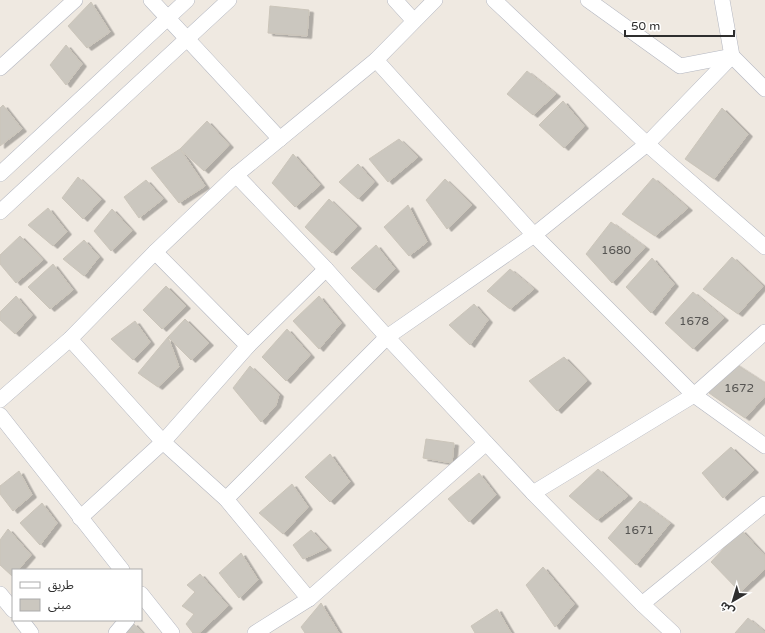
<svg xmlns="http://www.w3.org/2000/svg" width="765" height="633" viewBox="0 0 765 633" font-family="'Varela Round','Noto Sans Arabic',sans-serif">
<defs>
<filter id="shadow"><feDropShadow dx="4.5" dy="2.5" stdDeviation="0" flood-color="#0004"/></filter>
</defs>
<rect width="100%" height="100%" fill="#efe9e1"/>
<g fill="#cbc7bf" stroke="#cbc5ba" filter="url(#shadow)">
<path d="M 91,2 L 110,32 L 87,48 L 68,26 Z"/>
<path d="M 270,6 L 309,10 L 307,36 L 268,33 Z"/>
<path d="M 66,45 L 82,64 L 66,85 L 50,65 Z"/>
<path d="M 527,71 L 556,94 L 533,115 L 507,94 Z"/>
<path d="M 563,101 L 584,126 L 564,148 L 539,125 Z"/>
<path d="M 3,105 L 22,129 L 0,146 L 0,108 Z"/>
<path d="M 722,108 L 748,134 L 714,179 L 685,159 Z"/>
<path d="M 207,121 L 229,145 L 204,171 L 180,149 Z"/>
<path d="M 399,139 L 418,157 L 388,182 L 369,159 Z"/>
<path d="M 180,149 L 205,186 L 179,203 L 151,168 Z"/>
<path d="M 293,154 L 320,185 L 295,207 L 272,183 Z"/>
<path d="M 358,164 L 374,182 L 358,199 L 339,182 Z"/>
<path d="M 78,177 L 101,199 L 83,219 L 62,198 Z"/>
<path d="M 653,178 L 688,208 L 655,236 L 622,214 Z"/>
<path d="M 445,179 L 472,205 L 447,229 L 426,200 Z"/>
<path d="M 146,180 L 163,199 L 139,218 L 124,197 Z"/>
<path d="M 329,199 L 357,226 L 332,253 L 305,227 Z"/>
<path d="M 408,205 L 427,242 L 409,256 L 384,227 Z"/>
<path d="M 48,208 L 67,232 L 53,246 L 28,225 Z"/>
<path d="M 112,209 L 132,231 L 111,251 L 94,231 Z"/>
<path d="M 611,222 L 645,247 L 612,283 L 586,254 Z"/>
<path d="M 20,236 L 43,260 L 16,283 L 0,264 L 0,255 Z"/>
<path d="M 84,240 L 99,257 L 84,276 L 63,259 Z"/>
<path d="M 376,245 L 395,269 L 374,290 L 351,268 Z"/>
<path d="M 732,257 L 763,286 L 738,314 L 703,289 Z"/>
<path d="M 652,258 L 674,284 L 651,313 L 626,287 Z"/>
<path d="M 53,264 L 73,290 L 50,309 L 28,287 Z"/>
<path d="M 510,269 L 534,289 L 510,309 L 487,291 Z"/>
<path d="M 166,286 L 186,306 L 162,329 L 143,310 Z"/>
<path d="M 693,292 L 724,318 L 693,349 L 665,323 Z"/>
<path d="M 16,296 L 32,315 L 15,334 L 0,320 L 0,312 Z"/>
<path d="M 319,296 L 341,323 L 319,349 L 293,321 Z"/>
<path d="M 474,304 L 488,320 L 470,345 L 449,325 Z"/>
<path d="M 185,319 L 209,343 L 191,360 L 168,337 Z"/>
<path d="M 135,321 L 150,342 L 133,360 L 111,339 Z"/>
<path d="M 287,329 L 310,355 L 286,381 L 262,357 Z"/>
<path d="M 168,337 L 179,367 L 158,387 L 138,373 Z"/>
<path d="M 564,357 L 587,381 L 557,411 L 529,381 Z"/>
<path d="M 734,363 L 765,383 L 765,396 L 745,418 L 709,393 Z"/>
<path d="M 250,366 L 279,394 L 276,405 L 261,422 L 233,388 Z"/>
<path d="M 426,439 L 454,443 L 452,463 L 423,458 Z"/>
<path d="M 731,447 L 754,470 L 723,498 L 702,473 Z"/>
<path d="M 330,454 L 350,482 L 330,502 L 305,477 Z"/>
<path d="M 598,469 L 628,496 L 597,520 L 569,496 Z"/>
<path d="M 19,471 L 32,495 L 13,511 L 0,494 L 0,486 Z"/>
<path d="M 479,473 L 496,495 L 469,522 L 448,499 Z"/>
<path d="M 292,484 L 308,507 L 283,534 L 259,513 Z"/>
<path d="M 640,501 L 670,523 L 636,565 L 608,538 Z"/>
<path d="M 42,503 L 57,523 L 40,545 L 20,523 Z"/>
<path d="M 8,529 L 31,555 L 18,570 L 13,570 L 12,576 L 0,565 L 0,540 Z"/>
<path d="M 311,530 L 327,548 L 303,559 L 293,545 Z"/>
<path d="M 741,530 L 765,556 L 765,569 L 740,592 L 711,562 Z"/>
<path d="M 241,553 L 258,580 L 239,598 L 219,573 Z"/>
<path d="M 543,567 L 574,604 L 555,627 L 526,585 Z"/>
<path d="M 200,574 L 228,606 L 199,633 L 193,633 L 186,624 L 194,614 L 182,606 L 195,592 L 187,585 Z"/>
<path d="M 321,603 L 339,633 L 305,633 L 301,627 Z"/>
<path d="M 497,609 L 511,633 L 475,633 L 471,626 Z"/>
<path d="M 748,618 L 765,632 L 765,633 L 735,633 Z"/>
<path d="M 133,623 L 142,633 L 124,633 Z"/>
</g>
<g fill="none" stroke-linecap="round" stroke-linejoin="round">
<g stroke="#b4b7c1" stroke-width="16">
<g id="street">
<path d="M 151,0 L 280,139"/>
<path d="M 395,0 L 414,21"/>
<path d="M 494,0 L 647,144 L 765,247"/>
<path d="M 588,0 L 680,66 L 732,56"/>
<path d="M 722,0 L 732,56 L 765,89"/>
<path d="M 376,60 L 534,235 L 694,395 L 765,446"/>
<path d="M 0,68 L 75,0"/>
<path d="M 0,174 L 187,0"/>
<path d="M 236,175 L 326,269 L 387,337 L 533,493 L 642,604 L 673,633"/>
<path d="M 0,212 L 229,0"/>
<path d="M 155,252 L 248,346"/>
<path d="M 70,339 L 163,442 L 226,499 L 309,599"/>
<path d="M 0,400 L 70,339 L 155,252 L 236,175 L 376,60 L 435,0"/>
<path d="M 0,415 L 122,570"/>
<path d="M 533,493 L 694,395 L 765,332"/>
<path d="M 226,499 L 387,337 L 534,235 L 647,144 L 732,56"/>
<path d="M 80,518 L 163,442 L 248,346 L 326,269"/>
<path d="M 0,594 L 13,610"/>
<path d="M 141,594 L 172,633"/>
<path d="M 642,604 L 765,504"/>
<path d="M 21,620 L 31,633"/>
<path d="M 116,633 L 127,620"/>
<path d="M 255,633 L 309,599 L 486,443"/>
</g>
</g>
<use href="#street" stroke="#fff" stroke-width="15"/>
</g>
<g text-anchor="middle" stroke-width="3" stroke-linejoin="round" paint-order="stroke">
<g font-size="12" fill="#555452">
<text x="616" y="254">1680</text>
<text x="694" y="325">1678</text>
<text x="739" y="392">1672</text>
<text x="639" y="534">1671</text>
</g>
</g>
<rect x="12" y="569" width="130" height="52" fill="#ffffff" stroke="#ababab"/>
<rect x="20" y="582" width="20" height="6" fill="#ffffff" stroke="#ababab"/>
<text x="48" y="589" font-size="12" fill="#2e2e2e">طريق</text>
<rect x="20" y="599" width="20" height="12" fill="#cbc7bf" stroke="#ababab"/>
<text x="48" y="609" font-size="12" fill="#2e2e2e">مبنى</text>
<g transform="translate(733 601) rotate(218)" stroke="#ffffff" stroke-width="3" paint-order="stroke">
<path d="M0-3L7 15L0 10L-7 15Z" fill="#2e2e2e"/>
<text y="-6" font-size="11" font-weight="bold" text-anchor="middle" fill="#2e2e2e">ش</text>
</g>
<path d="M625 30v6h109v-6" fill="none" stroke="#2e2e2e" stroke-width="2"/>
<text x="631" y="30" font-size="12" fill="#2e2e2e" stroke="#ffffff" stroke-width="3" paint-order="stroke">50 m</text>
</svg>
